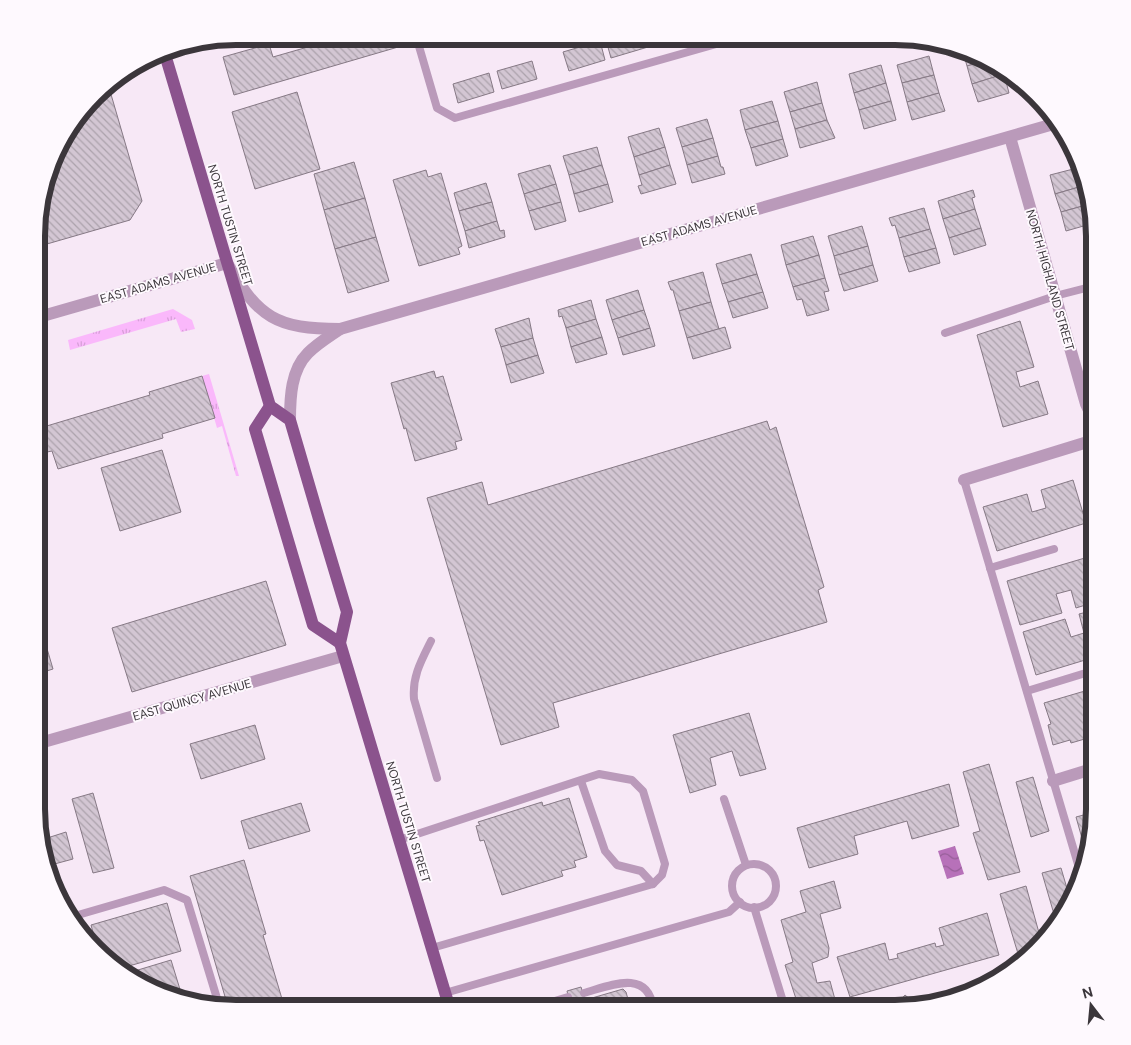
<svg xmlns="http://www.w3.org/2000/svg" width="1131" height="1045" viewBox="0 0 1131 1045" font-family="'DM Sans',sans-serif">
<defs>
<pattern id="grass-tufts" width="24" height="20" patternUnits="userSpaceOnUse" patternTransform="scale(1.25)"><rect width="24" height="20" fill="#fab8fb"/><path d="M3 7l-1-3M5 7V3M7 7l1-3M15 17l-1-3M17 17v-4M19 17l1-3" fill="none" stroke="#d79fd8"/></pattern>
<pattern id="water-waves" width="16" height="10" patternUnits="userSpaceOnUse" patternTransform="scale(1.25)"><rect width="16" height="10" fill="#b771b9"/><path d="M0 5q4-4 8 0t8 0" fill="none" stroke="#965e98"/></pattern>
<pattern id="building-back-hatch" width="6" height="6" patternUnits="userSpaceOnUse" patternTransform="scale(1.25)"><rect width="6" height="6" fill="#d3c6d3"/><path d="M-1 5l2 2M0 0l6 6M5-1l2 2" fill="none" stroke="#aca2ac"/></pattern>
</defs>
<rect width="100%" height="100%" fill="#f7e8f6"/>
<g fill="url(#grass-tufts)">
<path d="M 173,309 L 192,320 L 195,329 L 181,332 L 176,319 L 70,350 L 68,340 Z"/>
<path d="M 209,374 L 239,476 L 236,476 L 222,426 L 217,428 L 202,376 Z"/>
</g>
<path fill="url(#water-waves)" d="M 955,846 L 964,874 L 947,879 L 938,851 Z"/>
<g fill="url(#building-back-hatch)" stroke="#867985">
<path d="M 346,36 L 402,36 L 405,45 L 234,95 L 223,57 L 269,44 L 273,57 Z"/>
<path d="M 618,37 L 644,37 L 648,47 L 611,58 L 606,40 Z"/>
<path d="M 600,41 L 605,60 L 569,71 L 563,52 Z"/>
<path d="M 963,52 L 984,57 L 988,60 L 967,66 Z"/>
<path d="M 929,56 L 934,75 L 902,83 L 897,65 Z"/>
<path d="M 988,60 L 1003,72 L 1004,74 L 972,84 L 967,66 Z"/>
<path d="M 532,61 L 537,79 L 502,89 L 497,71 Z"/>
<path d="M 881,65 L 886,83 L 854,93 L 849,74 Z"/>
<path d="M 489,73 L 494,92 L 458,103 L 453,84 Z"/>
<path d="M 1004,74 L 1009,93 L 978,102 L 972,84 Z"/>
<path d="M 934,75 L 939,93 L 907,102 L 902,83 Z"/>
<path d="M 817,82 L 822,103 L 790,112 L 784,92 Z"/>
<path d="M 886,83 L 891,101 L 859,110 L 854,93 Z"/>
<path d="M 108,84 L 142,201 L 130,220 L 40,246 L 40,197 L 63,136 L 105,86 Z"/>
<path d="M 297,92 L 320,169 L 255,189 L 232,112 Z"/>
<path d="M 939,93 L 945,111 L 912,120 L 907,102 Z"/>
<path d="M 772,101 L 778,121 L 745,130 L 740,110 Z"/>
<path d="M 891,101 L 896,120 L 864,129 L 859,110 Z"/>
<path d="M 822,103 L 827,120 L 795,129 L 790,112 Z"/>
<path d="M 707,119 L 713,138 L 682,147 L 676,128 Z"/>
<path d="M 827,120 L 835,138 L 800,148 L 795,129 Z"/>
<path d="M 778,121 L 783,139 L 751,148 L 745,130 Z"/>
<path d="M 659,128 L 665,147 L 634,157 L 628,137 Z"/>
<path d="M 713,138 L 718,156 L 687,165 L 682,147 Z"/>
<path d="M 783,139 L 788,156 L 756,166 L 751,148 Z"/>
<path d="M 597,147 L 602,165 L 569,175 L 563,156 Z"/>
<path d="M 665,147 L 670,165 L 639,175 L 634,157 Z"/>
<path d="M 718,156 L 721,167 L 723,167 L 725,174 L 692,183 L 687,165 Z"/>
<path d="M 354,162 L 365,198 L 324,210 L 314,174 Z"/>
<path d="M 550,165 L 556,184 L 524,194 L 518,174 Z"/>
<path d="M 602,165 L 608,184 L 574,194 L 569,175 Z"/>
<path d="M 670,165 L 676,184 L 641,194 L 638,186 L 642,185 L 639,175 Z"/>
<path d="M 1081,167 L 1086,185 L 1055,194 L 1050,175 Z"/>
<path d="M 426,170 L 428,177 L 441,173 L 462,246 L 458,248 L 460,254 L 419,266 L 393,180 Z"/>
<path d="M 486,183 L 492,202 L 459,211 L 454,193 Z"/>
<path d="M 556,184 L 561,202 L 529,211 L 524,194 Z"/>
<path d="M 608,184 L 613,202 L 579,212 L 574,194 Z"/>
<path d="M 1086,185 L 1090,204 L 1061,212 L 1055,194 Z"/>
<path d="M 973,190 L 975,197 L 972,198 L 975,209 L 943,219 L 938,201 Z"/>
<path d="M 365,198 L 376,237 L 335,249 L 324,210 Z"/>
<path d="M 492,202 L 497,221 L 465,231 L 459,211 Z"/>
<path d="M 561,202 L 566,221 L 535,230 L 529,211 Z"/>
<path d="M 1090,204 L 1094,223 L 1066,231 L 1061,212 Z"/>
<path d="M 924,208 L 930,229 L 899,238 L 895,225 L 892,226 L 889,218 Z"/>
<path d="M 975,209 L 981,228 L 949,238 L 943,219 Z"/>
<path d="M 497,221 L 500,231 L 504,230 L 505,237 L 469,248 L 465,231 Z"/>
<path d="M 862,226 L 868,246 L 834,256 L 828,236 Z"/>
<path d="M 981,228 L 986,245 L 954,255 L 949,238 Z"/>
<path d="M 930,229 L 936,248 L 904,257 L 899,238 Z"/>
<path d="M 813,236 L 819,255 L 786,265 L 781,245 Z"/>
<path d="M 376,237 L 389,281 L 348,293 L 335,249 Z"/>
<path d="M 868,246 L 873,265 L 839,275 L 834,256 Z"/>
<path d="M 936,248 L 940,263 L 909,272 L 904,257 Z"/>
<path d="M 751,254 L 757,274 L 722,284 L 716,264 Z"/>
<path d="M 819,255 L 825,278 L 793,287 L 786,265 Z"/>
<path d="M 873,265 L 878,281 L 844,291 L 839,275 Z"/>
<path d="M 703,272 L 711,302 L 679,311 L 673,290 L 671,290 L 668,282 Z"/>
<path d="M 757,274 L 763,292 L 728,302 L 722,284 Z"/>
<path d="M 825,278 L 829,291 L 824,292 L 829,310 L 807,316 L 802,299 L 797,300 L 793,287 Z"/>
<path d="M 638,290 L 644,310 L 612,320 L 606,300 Z"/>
<path d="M 763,292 L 768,308 L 733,318 L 728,302 Z"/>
<path d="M 1094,299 L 1094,338 L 1088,315 L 1093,314 L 1089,301 Z"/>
<path d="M 591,300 L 596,319 L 566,328 L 562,316 L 559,317 L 558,310 Z"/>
<path d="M 711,302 L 719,329 L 687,338 L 679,311 Z"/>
<path d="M 644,310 L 650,328 L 618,338 L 612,320 Z"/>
<path d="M 529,318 L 533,338 L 501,347 L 495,329 Z"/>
<path d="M 596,319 L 602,337 L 571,347 L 566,328 Z"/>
<path d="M 1020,321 L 1034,367 L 1016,372 L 1020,387 L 1038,381 L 1048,414 L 1003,427 L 977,335 Z"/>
<path d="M 725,327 L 731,348 L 693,359 L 687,338 Z"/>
<path d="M 650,328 L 655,346 L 623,355 L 618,338 Z"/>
<path d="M 602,337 L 607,354 L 576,363 L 571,347 Z"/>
<path d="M 533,338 L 538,355 L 506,365 L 501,347 Z"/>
<path d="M 538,355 L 544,373 L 511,383 L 506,365 Z"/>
<path d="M 434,371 L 436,378 L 443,376 L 462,440 L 455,442 L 457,449 L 415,461 L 406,428 L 404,429 L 391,383 Z"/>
<path d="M 202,376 L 215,418 L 162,434 L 163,438 L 58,469 L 52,451 L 47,452 L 40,428 L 150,395 L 149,392 Z"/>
<path d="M 767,421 L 770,430 L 776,427 L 824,587 L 818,590 L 827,622 L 553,703 L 559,727 L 501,745 L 427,498 L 482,482 L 488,505 Z"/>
<path d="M 162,450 L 181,512 L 120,531 L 101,468 Z"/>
<path d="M 1073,480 L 1086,523 L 997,551 L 983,507 L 1027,494 L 1032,512 L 1046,508 L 1041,490 Z"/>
<path d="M 1095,555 L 1095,602 L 1076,608 L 1071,590 L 1056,594 L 1062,613 L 1020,625 L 1007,581 Z"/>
<path d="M 266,581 L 286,645 L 132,692 L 112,628 Z"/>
<path d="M 1095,610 L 1095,657 L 1036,675 L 1023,632 L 1065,619 L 1071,637 L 1084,633 L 1079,614 Z"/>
<path d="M 38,618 L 53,669 L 37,674 Z"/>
<path d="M 1095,688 L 1095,736 L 1071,743 L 1070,740 L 1053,745 L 1048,725 L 1051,724 L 1044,703 Z"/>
<path d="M 749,713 L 766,769 L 740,776 L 732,751 L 710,758 L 716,785 L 690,793 L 673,735 Z"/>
<path d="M 255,725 L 265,759 L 201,779 L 190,744 Z"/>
<path d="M 989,764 L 1020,872 L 988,880 L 973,833 L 980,831 L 963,772 Z"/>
<path d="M 1033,777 L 1049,831 L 1031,837 L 1016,782 Z"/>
<path d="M 949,784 L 959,826 L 912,839 L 907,821 L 854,836 L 858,854 L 809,868 L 797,828 Z"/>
<path d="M 93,793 L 114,868 L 93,873 L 72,799 Z"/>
<path d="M 569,798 L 587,857 L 574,861 L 576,867 L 561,871 L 563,876 L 502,895 L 484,840 L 480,841 L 476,826 L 480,825 L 478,822 L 542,802 L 543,806 Z"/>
<path d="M 301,803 L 310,831 L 249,849 L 241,821 Z"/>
<path d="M 1095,809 L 1085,849 L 1076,817 L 1091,813 L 1091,810 Z"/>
<path d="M 66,832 L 73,859 L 47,866 L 41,840 Z"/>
<path d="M 244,860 L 266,934 L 263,935 L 285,1009 L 236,1009 L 228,1007 L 190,876 Z"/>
<path d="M 1061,868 L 1071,902 L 1056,921 L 1042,873 Z"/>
<path d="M 834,881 L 841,908 L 820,914 L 829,948 L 828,957 L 812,963 L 817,983 L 830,981 L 837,1007 L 799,1008 L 785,965 L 793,962 L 781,920 L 806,912 L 800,891 Z"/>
<path d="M 1026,886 L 1041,940 L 1031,954 L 1019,957 L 1000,894 Z"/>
<path d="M 167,903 L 181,951 L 122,968 L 98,950 L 91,925 Z"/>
<path d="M 987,913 L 999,955 L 850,997 L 837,957 L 885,943 L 889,960 L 898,958 L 897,954 L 935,943 L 936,947 L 944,945 L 939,928 Z"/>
<path d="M 171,960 L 182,996 L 148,988 L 128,973 Z"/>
<path d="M 1015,964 L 1016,966 L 999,977 L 997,969 Z"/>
<path d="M 581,987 L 585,1000 L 623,989 L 626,992 L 629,1003 L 640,1000 L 643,1008 L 555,1009 L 570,1004 L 567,991 Z"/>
<path d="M 961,991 L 965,995 L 955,997 Z"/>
<path d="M 905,995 L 918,1006 L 908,1008 L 894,1008 Z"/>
</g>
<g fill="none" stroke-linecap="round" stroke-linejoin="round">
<g stroke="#ba9aba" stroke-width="8">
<path d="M 416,36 L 437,108 L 455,118 L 741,37"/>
<path d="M 945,333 L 1055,296 L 1094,286"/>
<path d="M 964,480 L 1080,871"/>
<path d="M 990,568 L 1054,549"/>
<path d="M 431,641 C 421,661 412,677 414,699 L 437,778"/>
<path d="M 1027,691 L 1089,672"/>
<path d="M 581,781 L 605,851 L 617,865 L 641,871 L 653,884"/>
<path d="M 724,799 L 746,865"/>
<path d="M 399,840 L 599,774 L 632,780 L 643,791 L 665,864 L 662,875 L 653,884 L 432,948"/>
<circle cx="754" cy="886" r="22"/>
<path d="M 754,907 L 785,1008"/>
<path d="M 71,917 L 164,890 L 187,900 L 219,1005"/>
<path d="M 445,993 L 729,912 L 740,902"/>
<path d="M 584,993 C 609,986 648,968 653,1008"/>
<path d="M 528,1009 L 568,997"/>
</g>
<g stroke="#ba9aba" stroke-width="12">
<path d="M 1010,137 L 1086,404 L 1094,421"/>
<path d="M 39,317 L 227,263 C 258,318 277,329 340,329 L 1057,123"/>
<path d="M 290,420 C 290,397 291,370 308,353 C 318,343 330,336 340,329"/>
<path d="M 964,480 L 1094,440"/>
<path d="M 40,743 L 343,656"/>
<path d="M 1053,781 L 1095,768"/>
</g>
<g stroke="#8b538d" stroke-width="12">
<path d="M 164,51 L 270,406 L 290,420 L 319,519 L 347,612 L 340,643 L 450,1009"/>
<path d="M 270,406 L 255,429 L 313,625 L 340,643"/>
</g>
</g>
<g text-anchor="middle" stroke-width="4" stroke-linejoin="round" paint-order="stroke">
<g font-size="12" fill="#3b363b" stroke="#fef9fe">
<text transform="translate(230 225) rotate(73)" y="4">NORTH TUSTIN STREET</text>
<text transform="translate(699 226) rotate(-16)" y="4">EAST ADAMS AVENUE</text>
<text transform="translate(1050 280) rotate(74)" y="4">NORTH HIGHLAND STREET</text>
<text transform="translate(158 283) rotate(-16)" y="4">EAST ADAMS AVENUE</text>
<text transform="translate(192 700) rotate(-16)" y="4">EAST QUINCY AVENUE</text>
<text transform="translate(408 822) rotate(73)" y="4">NORTH TUSTIN STREET</text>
</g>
</g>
<path d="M0 0H1131V1045H0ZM236 45H895A191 191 0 0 1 1086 236V809A191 191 0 0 1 895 1000H236A191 191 0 0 1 45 809V236A191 191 0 0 1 236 45Z" fill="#fef9fe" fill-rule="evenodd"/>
<path fill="none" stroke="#3b363b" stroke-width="6" d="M236 45H895A191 191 0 0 1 1086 236V809A191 191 0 0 1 895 1000H236A191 191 0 0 1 45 809V236A191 191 0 0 1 236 45Z"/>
<g transform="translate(1091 1005) rotate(344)" stroke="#fef9fe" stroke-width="4" paint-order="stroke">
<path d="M0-4L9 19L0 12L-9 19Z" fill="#3b363b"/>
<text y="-8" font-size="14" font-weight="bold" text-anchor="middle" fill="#3b363b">N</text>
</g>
</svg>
